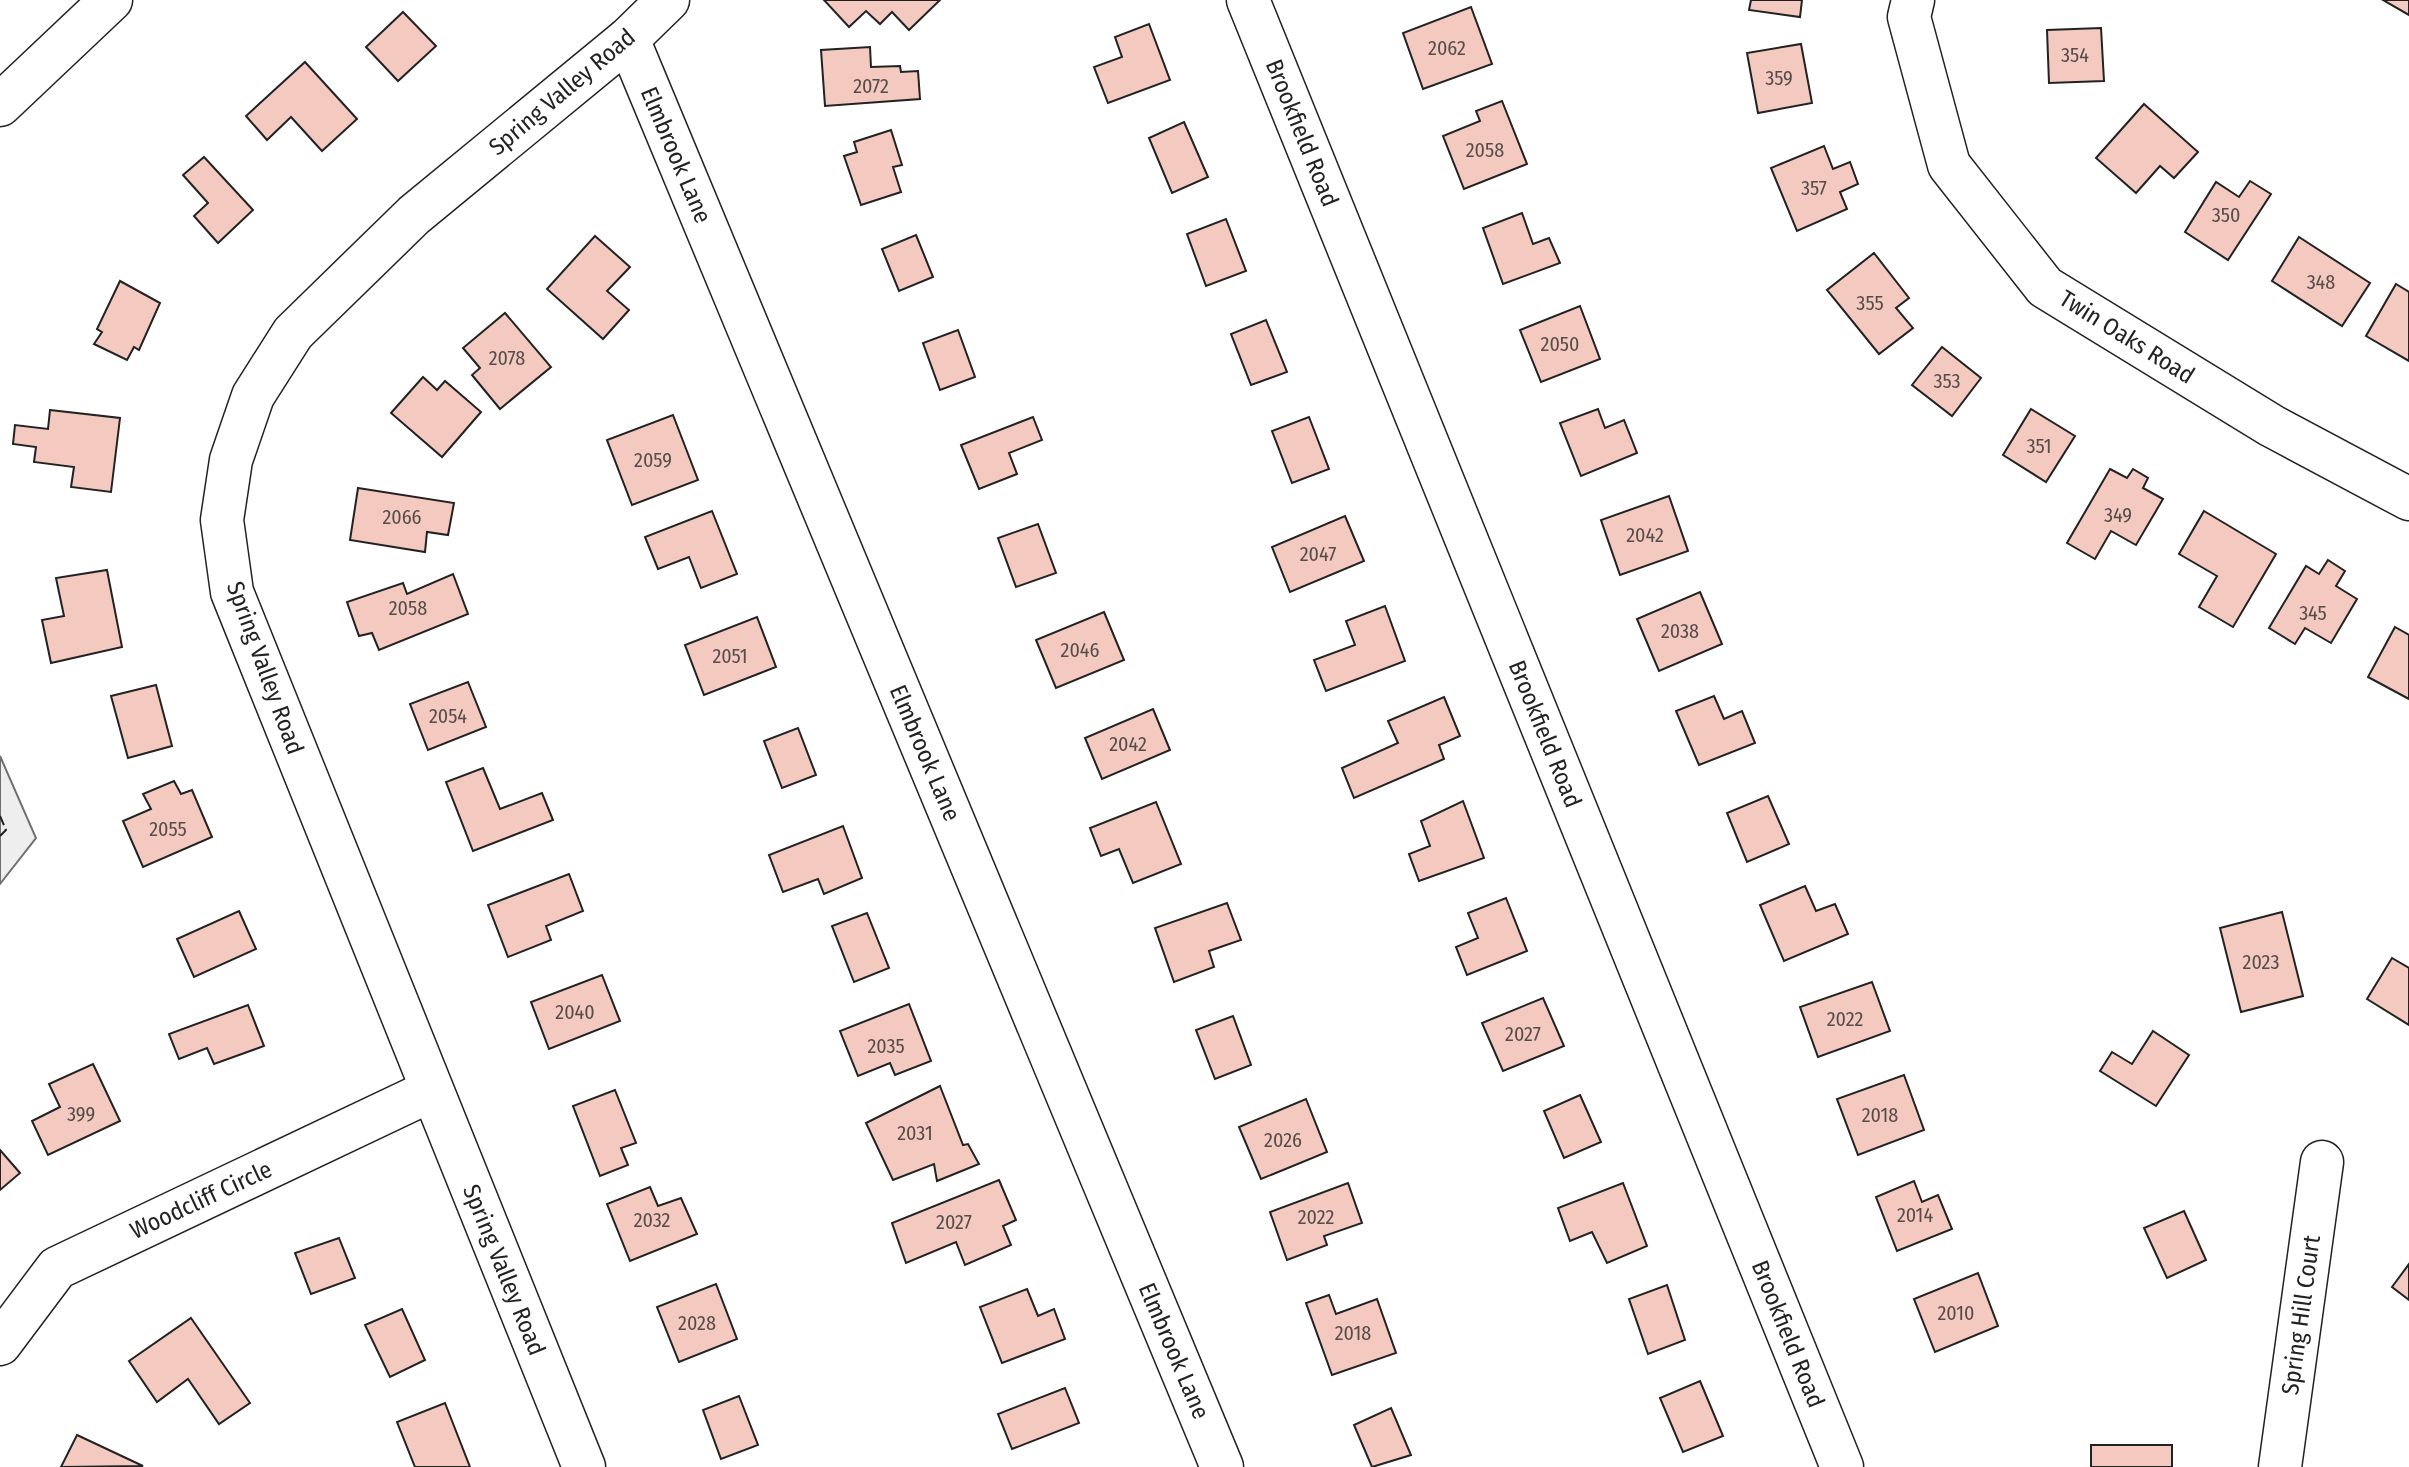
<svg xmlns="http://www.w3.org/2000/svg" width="2409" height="1467" viewBox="0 0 2409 1467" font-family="'Fira Sans Condensed',sans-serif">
<rect width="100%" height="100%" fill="#fff"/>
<path fill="#eee" stroke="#6f6f6f" stroke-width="2" d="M 0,756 L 36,838 L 0,884 Z"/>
<g fill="#f3c9c0" stroke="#222" stroke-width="2">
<path d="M 824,0 L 940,0 L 909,30 L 892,12 L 880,24 L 866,11 L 849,27 Z"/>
<path d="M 1751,0 L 1802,0 L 1800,17 L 1749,10 Z"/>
<path d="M 2383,0 L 2409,0 L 2409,15 Z"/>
<path d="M 1471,7 L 1492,64 L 1423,89 L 1403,33 Z"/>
<path d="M 403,12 L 436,46 L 398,81 L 366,47 Z"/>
<path d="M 1149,24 L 1170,80 L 1108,103 L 1094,67 L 1122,57 L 1115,37 Z"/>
<path d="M 2101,28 L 2104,81 L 2049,83 L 2047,30 Z"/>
<path d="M 1801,44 L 1812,103 L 1758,113 L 1747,53 Z"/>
<path d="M 870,47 L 871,67 L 900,66 L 901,72 L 918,71 L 920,99 L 825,106 L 821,50 Z"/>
<path d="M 305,62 L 357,119 L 322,151 L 291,117 L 267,140 L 246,116 Z"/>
<path d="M 1502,101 L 1527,164 L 1464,189 L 1443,136 L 1480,121 L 1476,111 Z"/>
<path d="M 2144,104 L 2198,152 L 2174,178 L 2160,166 L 2136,193 L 2096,158 Z"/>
<path d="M 1184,122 L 1208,177 L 1172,193 L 1149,138 Z"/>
<path d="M 891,130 L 902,165 L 893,167 L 901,192 L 861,205 L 844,156 L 857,152 L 854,142 Z"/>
<path d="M 1824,146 L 1833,169 L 1850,162 L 1858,184 L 1840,192 L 1847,209 L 1797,231 L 1771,168 Z"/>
<path d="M 204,157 L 253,210 L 218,243 L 194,216 L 208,203 L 183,175 Z"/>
<path d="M 2250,181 L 2271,194 L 2228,260 L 2185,232 L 2216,182 L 2239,197 Z"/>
<path d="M 1522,213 L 1533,244 L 1549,238 L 1560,263 L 1503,284 L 1483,228 Z"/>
<path d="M 1226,219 L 1246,271 L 1206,286 L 1187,234 Z"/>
<path d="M 916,235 L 933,277 L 899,291 L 882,249 Z"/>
<path d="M 595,236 L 630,267 L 607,291 L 629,310 L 603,339 L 547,289 Z"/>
<path d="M 2299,237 L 2370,283 L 2342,326 L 2272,281 Z"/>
<path d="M 1874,253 L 1909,298 L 1896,308 L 1913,328 L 1879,354 L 1827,290 Z"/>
<path d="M 120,281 L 160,303 L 139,350 L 134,347 L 127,360 L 94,344 L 102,332 L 97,329 Z"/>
<path d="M 2396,284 L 2409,292 L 2409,361 L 2366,336 Z"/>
<path d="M 1580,306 L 1600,359 L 1541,382 L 1520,330 Z"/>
<path d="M 505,313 L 551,367 L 500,409 L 472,375 L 480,368 L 463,348 Z"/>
<path d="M 1266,320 L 1287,372 L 1251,385 L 1231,334 Z"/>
<path d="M 958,330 L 975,377 L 940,390 L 923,343 Z"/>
<path d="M 1942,347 L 1981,378 L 1952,416 L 1912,385 Z"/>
<path d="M 423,377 L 437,390 L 445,381 L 481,412 L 442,457 L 391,413 Z"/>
<path d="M 1598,409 L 1605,428 L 1624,420 L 1637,453 L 1581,476 L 1560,423 Z"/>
<path d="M 2031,409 L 2075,436 L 2046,482 L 2003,455 Z"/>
<path d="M 50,410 L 120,418 L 111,492 L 71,487 L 74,467 L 34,462 L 36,447 L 13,444 L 15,425 L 48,429 Z"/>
<path d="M 673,415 L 698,480 L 632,505 L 607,440 Z"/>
<path d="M 1033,417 L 1042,440 L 1009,453 L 1017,474 L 979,489 L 961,445 Z"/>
<path d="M 1309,417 L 1329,469 L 1292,483 L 1272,431 Z"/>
<path d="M 2110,469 L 2127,478 L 2133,469 L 2148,478 L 2143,488 L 2163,499 L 2136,545 L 2111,531 L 2095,559 L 2067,543 Z"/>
<path d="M 358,488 L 454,503 L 448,535 L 427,532 L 425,552 L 350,540 Z"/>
<path d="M 1669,496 L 1688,551 L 1620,575 L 1601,520 Z"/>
<path d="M 712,511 L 737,574 L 701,588 L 689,557 L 658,569 L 645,537 Z"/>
<path d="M 2204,511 L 2276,554 L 2233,627 L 2199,607 L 2217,576 L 2179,554 Z"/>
<path d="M 1345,516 L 1364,561 L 1290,592 L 1272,547 Z"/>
<path d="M 1038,524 L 1056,573 L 1016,587 L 998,538 Z"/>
<path d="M 2328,560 L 2345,571 L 2336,586 L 2357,599 L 2331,643 L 2305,628 L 2295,644 L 2269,628 L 2306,566 L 2319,574 Z"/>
<path d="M 107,570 L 122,647 L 51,663 L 42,620 L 64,616 L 56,578 Z"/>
<path d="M 453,574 L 468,614 L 379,650 L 372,633 L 359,636 L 347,602 L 403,583 L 407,594 Z"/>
<path d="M 1700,592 L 1722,644 L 1659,671 L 1637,619 Z"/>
<path d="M 1385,606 L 1405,661 L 1326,691 L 1314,660 L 1355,645 L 1346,621 Z"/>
<path d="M 1104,612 L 1124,660 L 1056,688 L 1036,640 Z"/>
<path d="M 757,617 L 776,667 L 704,695 L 685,645 Z"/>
<path d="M 2395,627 L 2409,635 L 2409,699 L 2368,677 Z"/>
<path d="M 468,682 L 486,727 L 428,750 L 410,704 Z"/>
<path d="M 156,685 L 172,746 L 128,758 L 111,696 Z"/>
<path d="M 1714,696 L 1724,719 L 1742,711 L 1755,743 L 1699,765 L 1676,711 Z"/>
<path d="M 1444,697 L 1460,736 L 1439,745 L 1444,759 L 1354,798 L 1342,768 L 1398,743 L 1388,721 Z"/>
<path d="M 1153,709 L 1170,750 L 1102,779 L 1085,738 Z"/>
<path d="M 798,728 L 816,775 L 782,788 L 764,741 Z"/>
<path d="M 483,768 L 500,809 L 542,793 L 553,820 L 473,851 L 446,782 Z"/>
<path d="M 174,781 L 181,794 L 192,790 L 212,837 L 143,867 L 123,821 L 151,809 L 143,794 Z"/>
<path d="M 1768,796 L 1789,844 L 1747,862 L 1727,813 Z"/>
<path d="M 1463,801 L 1484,858 L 1419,881 L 1409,854 L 1430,846 L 1421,821 Z"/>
<path d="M 1156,802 L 1181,864 L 1133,883 L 1119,849 L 1101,856 L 1090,828 Z"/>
<path d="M 843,826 L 862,878 L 824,894 L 818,879 L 783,892 L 769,855 Z"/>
<path d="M 569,874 L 583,911 L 546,926 L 551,940 L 508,957 L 488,905 Z"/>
<path d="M 1805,886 L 1816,911 L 1835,904 L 1848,934 L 1784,961 L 1760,905 Z"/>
<path d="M 1506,898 L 1527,951 L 1467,975 L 1456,947 L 1478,938 L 1468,913 Z"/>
<path d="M 1227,903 L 1241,940 L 1209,951 L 1214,967 L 1174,982 L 1155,928 Z"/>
<path d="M 239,911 L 256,949 L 194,977 L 177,939 Z"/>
<path d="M 2282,912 L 2303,996 L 2241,1012 L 2220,928 Z"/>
<path d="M 867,913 L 889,968 L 854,982 L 832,926 Z"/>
<path d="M 2392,958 L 2409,968 L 2409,1025 L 2367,999 Z"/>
<path d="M 602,975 L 620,1021 L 549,1049 L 531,1002 Z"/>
<path d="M 1872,982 L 1890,1031 L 1818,1057 L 1800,1007 Z"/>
<path d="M 1543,998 L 1564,1046 L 1503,1071 L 1482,1023 Z"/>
<path d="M 909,1004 L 931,1061 L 895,1075 L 890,1063 L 858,1076 L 840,1031 Z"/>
<path d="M 248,1005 L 264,1046 L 214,1064 L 207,1048 L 179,1059 L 169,1034 Z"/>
<path d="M 1233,1016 L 1251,1065 L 1215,1079 L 1196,1030 Z"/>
<path d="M 2153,1031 L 2189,1055 L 2156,1106 L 2100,1071 L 2112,1052 L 2132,1064 Z"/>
<path d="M 93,1064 L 120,1121 L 48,1155 L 32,1121 L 60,1107 L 49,1084 Z"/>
<path d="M 1904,1075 L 1924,1130 L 1858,1155 L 1837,1099 Z"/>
<path d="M 940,1086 L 963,1145 L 968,1144 L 979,1164 L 937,1181 L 934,1164 L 893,1180 L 866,1123 Z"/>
<path d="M 615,1090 L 636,1143 L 621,1148 L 628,1165 L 600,1176 L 573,1106 Z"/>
<path d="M 1580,1095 L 1601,1142 L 1564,1158 L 1544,1111 Z"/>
<path d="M 1306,1099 L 1327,1152 L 1261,1179 L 1239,1127 Z"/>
<path d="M 0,1150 L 20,1173 L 0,1190 Z"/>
<path d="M 999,1180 L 1016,1220 L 1003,1226 L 1011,1245 L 965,1265 L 956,1242 L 906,1263 L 892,1223 Z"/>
<path d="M 1914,1181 L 1922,1202 L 1938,1195 L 1952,1229 L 1897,1251 L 1876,1197 Z"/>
<path d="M 1348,1183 L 1362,1223 L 1324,1236 L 1327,1245 L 1287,1260 L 1270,1212 Z"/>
<path d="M 1623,1183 L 1647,1246 L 1607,1263 L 1592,1232 L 1570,1241 L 1558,1208 Z"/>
<path d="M 650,1187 L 658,1206 L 681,1198 L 697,1234 L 630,1261 L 607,1204 Z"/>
<path d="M 2184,1211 L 2206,1260 L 2167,1278 L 2144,1228 Z"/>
<path d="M 339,1238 L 355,1278 L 311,1294 L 295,1253 Z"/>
<path d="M 2409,1264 L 2409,1300 L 2392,1287 Z"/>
<path d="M 1978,1273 L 1998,1326 L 1935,1352 L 1914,1299 Z"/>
<path d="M 716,1284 L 737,1339 L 679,1362 L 657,1307 Z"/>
<path d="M 1667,1285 L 1685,1340 L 1648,1354 L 1629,1299 Z"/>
<path d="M 1027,1289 L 1038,1316 L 1054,1309 L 1065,1339 L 1002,1363 L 980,1307 Z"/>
<path d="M 1329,1295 L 1336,1314 L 1377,1299 L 1396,1353 L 1332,1375 L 1306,1303 Z"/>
<path d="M 402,1309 L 425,1360 L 390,1377 L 365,1325 Z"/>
<path d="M 191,1318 L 250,1403 L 219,1424 L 188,1379 L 157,1402 L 129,1361 Z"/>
<path d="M 1700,1381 L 1723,1436 L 1683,1452 L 1660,1398 Z"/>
<path d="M 1065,1388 L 1079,1423 L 1012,1449 L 998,1414 Z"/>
<path d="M 739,1396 L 758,1445 L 721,1459 L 703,1410 Z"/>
<path d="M 445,1403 L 470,1467 L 415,1467 L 397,1422 Z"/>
<path d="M 1391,1408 L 1411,1455 L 1372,1467 L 1354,1425 Z"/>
<path d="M 77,1435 L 143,1466 L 61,1467 Z"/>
<rect x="2091" y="1445" width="81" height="22"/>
</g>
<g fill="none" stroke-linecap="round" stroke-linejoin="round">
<g stroke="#222" stroke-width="45">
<g id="minor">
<path d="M 1248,0 L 1842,1467"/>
<path d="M 1913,0 L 1909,17 L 1949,165 L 2045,287 L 2272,426 L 2409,499"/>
<path d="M 628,39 L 1222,1467"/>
<path d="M 0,105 L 111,0"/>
<path d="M 0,1344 L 57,1268 L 430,1091"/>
<path d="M 584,1467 L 232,592 L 222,520 L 231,460 L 253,396 L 293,333 L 414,215 L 628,39 L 668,0"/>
<path d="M 2280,1467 L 2322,1162"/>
</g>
</g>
<use href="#minor" stroke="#fff" stroke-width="42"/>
<path stroke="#222" stroke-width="2" stroke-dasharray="10 4" stroke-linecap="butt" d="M 0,816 L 6,830 L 0,836"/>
</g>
<g text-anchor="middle" stroke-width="6" stroke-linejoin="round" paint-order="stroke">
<g font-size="20" fill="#564c4a">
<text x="1447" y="55">2062</text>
<text x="2075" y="62">354</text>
<text x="1779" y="85">359</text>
<text x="871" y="93">2072</text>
<text x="1485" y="157">2058</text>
<text x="1814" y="195">357</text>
<text x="2226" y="222">350</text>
<text x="2321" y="289">348</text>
<text x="1870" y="310">355</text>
<text x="1560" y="351">2050</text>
<text x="507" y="365">2078</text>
<text x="1947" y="388">353</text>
<text x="2039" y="453">351</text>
<text x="653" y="467">2059</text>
<text x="2118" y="522">349</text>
<text x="402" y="524">2066</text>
<text x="1645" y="542">2042</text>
<text x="1318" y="561">2047</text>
<text x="408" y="615">2058</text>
<text x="2313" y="620">345</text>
<text x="1680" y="638">2038</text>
<text x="1080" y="657">2046</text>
<text x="730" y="663">2051</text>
<text x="448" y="723">2054</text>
<text x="1128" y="751">2042</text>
<text x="168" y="836">2055</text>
<text x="2261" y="969">2023</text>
<text x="575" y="1019">2040</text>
<text x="1845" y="1026">2022</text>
<text x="1523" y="1041">2027</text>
<text x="886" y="1053">2035</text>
<text x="81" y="1121">399</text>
<text x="1880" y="1122">2018</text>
<text x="915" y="1140">2031</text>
<text x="1283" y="1147">2026</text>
<text x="1915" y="1222">2014</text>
<text x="1316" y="1224">2022</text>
<text x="652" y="1227">2032</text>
<text x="954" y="1229">2027</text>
<text x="1956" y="1320">2010</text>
<text x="697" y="1330">2028</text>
<text x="1353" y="1340">2018</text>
</g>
<g font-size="24" fill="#222" stroke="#fff">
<text transform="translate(562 92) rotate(-40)" y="8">Spring Valley Road</text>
<text transform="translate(1302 133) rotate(68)" y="8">Brookfield Road</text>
<text transform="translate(676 155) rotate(67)" y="8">Elmbrook Lane</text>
<text transform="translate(2127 337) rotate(32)" y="8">Twin Oaks Road</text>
<text transform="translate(265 668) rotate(70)" y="8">Spring Valley Road</text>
<text transform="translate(1545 734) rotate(68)" y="8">Brookfield Road</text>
<text transform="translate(925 753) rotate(67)" y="8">Elmbrook Lane</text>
<text transform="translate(201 1200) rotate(-25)" y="8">Woodcliff Circle</text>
<text transform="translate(504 1270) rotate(68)" y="8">Spring Valley Road</text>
<text transform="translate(2301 1315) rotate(-82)" y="8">Spring Hill Court</text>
<text transform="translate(1788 1334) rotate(68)" y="8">Brookfield Road</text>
<text transform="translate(1174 1351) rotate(67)" y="8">Elmbrook Lane</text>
</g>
</g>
</svg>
